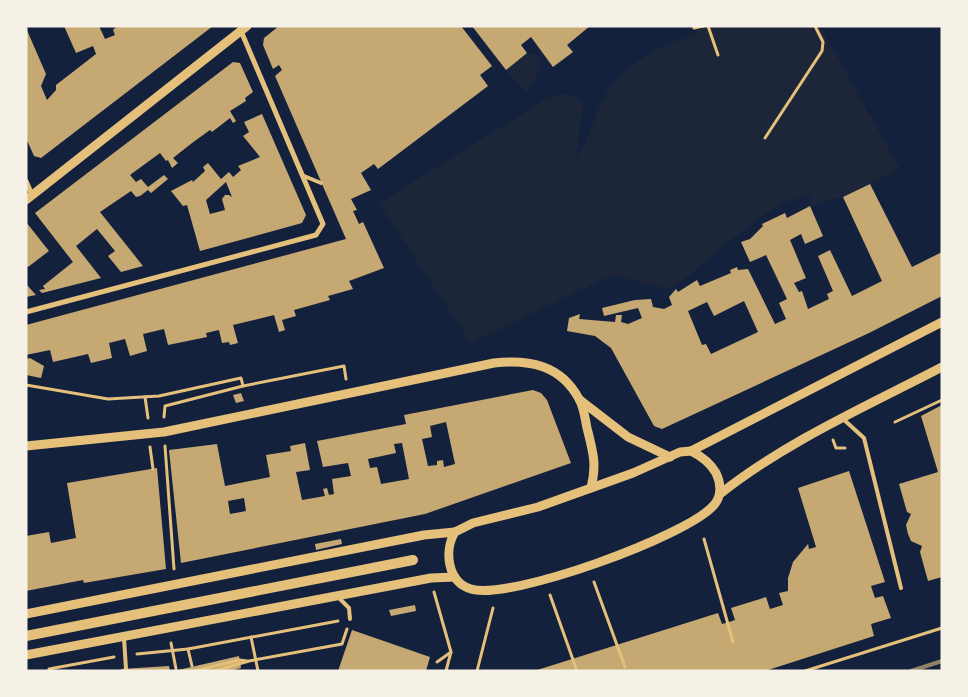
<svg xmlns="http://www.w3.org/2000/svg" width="968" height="697" viewBox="0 0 968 697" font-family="'Titillium Web',sans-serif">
<rect width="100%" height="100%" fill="#14213d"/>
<g fill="#1d2539">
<path d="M 693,26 L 820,26 L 900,169 L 843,196 L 810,206 L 809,195 L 782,203 L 769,211 L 728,242 L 690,275 L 669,289 L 612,275 L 471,343 L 379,204 C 425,174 471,145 519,117 C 535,107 548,93 569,94 L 583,102 L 576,157 C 590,138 590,128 599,108 C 617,65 655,48 697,33 Z"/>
<path d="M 527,53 L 537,55 L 541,64 L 535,80 L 526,93 L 506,70 Z"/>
</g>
<g fill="#c6a872" fill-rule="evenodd">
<path d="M 64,26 L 99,26 L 105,39 L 115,35 L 113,30 L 117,26 L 213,26 L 41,158 L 34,156 L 26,138 L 26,28 L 46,74 L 41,86 L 47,100 L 56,90 L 56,85 L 96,54 L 93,46 L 76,53 Z"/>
<path d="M 279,26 L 461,26 L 492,66 L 480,75 L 488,86 L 378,169 L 374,164 L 361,173 L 371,190 L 351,199 L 357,210 L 353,211 L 359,224 L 363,222 L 384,268 L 349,281 L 353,289 L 328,296 L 330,300 L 294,310 L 296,316 L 282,320 L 285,330 L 279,332 L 274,315 L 233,325 L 238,343 L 230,345 L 229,342 L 222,343 L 219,330 L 206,333 L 207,337 L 168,345 L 164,329 L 143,334 L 147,351 L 130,356 L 125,339 L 109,343 L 112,358 L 91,363 L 88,354 L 53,362 L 50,350 L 26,355 L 26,325 L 346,239 L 275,76 L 282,70 L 279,65 L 273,69 L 263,45 L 264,38 Z"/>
<path d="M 472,26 L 590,26 L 567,45 L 573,52 L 553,67 L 531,37 L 521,45 L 527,53 L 506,70 Z"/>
<path d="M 233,62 L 240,63 L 253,92 L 245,98 L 246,101 L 230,111 L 236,121 L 233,123 L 230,118 L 212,132 L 210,130 L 192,143 L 173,158 L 178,163 L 172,168 L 168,160 L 166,161 L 160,153 L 130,175 L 136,182 L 141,179 L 148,187 L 164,175 L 168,179 L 151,193 L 148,190 L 140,196 L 136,197 L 131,191 L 100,212 L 143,266 L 121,272 L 108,256 L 115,251 L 97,229 L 76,246 L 101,278 L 42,293 L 39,290 L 45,289 L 43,286 L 73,262 L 35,213 Z"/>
<path d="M 262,114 L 306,215 L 302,223 L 200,251 L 187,205 L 183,206 L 171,191 L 192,180 L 193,182 L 205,171 L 203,167 L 208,163 L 221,179 L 229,172 L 233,177 L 241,170 L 238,166 L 260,157 L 243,136 L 249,132 L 244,122 ZM 226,182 L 232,197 L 229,195 L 225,195 L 222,199 L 225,210 L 210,214 L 206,200 Z"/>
<path d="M 870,184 L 912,267 L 942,252 L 942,296 L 869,333 L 662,429 L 654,426 L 611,348 L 595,336 L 567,331 L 569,318 L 580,314 L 579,319 L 615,322 L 616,315 L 622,315 L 621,322 L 628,324 L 642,318 L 638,308 L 604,316 L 602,308 L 635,300 L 651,299 L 653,307 L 664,309 L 672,305 L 669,297 L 676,289 L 678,292 L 697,280 L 700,286 L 731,273 L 730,270 L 737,267 L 738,270 L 748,269 L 775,324 L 786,319 L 779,303 L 787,299 L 766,255 L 750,262 L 741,242 L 750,239 L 763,226 L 762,224 L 785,213 L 787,218 L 810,206 L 823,236 L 805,244 L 801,234 L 790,240 L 806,278 L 794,283 L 799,292 L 802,291 L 808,309 L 829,299 L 827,294 L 833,291 L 818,256 L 830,250 L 852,296 L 882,281 L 843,197 ZM 744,301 L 758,332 L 711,354 L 706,344 L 702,345 L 688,311 L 707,302 L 714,316 Z"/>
<path d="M 26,222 L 49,251 L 28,267 L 26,265 Z"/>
<path d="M 26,284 L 36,295 L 26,297 Z"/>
<path d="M 30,358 L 44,366 L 41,378 L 26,375 L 26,359 Z"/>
<path d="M 533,390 L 541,393 L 547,400 L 571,463 L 425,514 L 181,563 L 169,450 L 217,444 L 225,486 L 270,477 L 266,455 L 291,451 L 290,446 L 305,443 L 310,470 L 296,472 L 302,500 L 325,496 L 323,489 L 327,488 L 329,495 L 334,494 L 332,479 L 351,476 L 348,463 L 323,467 L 317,441 L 406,424 L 404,415 ZM 446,422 L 455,464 L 444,467 L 443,460 L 437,461 L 437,465 L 428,466 L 422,439 L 432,437 L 430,426 ZM 402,443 L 409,479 L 381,484 L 377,467 L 370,468 L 368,459 L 396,453 L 394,444 ZM 244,498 L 246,511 L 230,514 L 228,501 Z"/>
<path d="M 241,393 L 244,401 L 236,403 L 233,395 Z"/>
<path d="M 942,405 L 942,577 L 928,581 L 920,552 L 922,546 L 911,541 L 908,534 L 906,525 L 911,514 L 907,512 L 899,484 L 938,472 L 921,416 Z"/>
<path d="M 157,468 L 166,569 L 84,583 L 83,580 L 26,591 L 26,536 L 49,532 L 51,543 L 76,538 L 67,483 Z"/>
<path d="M 849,471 L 885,582 L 871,586 L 875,598 L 883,596 L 891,618 L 871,624 L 874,636 L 765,671 L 534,671 L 718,613 L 722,624 L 729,622 L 735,620 L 731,608 L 766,597 L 770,609 L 783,605 L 779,593 L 788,591 L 788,578 L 793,562 L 808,544 L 809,549 L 816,547 L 798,488 Z"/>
<path d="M 341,539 L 342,544 L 316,550 L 315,544 Z"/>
<path d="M 415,605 L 416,611 L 391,616 L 389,610 Z"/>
<path d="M 352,630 L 430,657 L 426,671 L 338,671 Z"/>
<path d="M 239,656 L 241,668 L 230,671 L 174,671 Z"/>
<path d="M 169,666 L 170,671 L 121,671 L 121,669 Z"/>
</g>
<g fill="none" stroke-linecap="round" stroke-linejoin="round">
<g stroke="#e5c07b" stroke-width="3">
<path d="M 708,26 L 718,55"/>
<path d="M 694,28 L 703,26"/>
<path d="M 765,138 L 822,51 L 823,42 L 815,26"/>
<path d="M 26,385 L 108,399 L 159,396 L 241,378 L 243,386"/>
<path d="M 145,397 L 148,418"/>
<path d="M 164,417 L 165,406 L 243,386 L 344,366 L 346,379"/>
<path d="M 895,422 L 942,400"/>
<path d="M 833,440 L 836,448 L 845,448"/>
<path d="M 165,446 L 174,569"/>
<path d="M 150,447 L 153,469"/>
<path d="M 704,539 L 733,642"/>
<path d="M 594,582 L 625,667"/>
<path d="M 434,592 L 451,652 L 446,671"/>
<path d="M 550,595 L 577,671"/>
<path d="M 251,637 L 258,671"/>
<path d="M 171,643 L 176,669"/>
<path d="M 188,649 L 192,666"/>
<path d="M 137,654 L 188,649 L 338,621"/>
<path d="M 437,662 L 451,652"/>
<path d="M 49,669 L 114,657"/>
<path d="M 195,671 L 239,660 L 247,661"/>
<path d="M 214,671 L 249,661 L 342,644 L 347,629"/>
<path d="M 477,671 L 493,608"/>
<path d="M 805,671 L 942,628"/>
</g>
<g stroke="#e5c07b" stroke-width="4">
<path d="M 304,176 L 321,183"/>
<path d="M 842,418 L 864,438 L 901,588"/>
<path d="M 337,596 L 349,608 L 350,619"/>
<path d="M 124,638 L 126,669"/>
</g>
<g stroke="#e5c07b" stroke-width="5">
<path d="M 26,181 L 32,195"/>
<path d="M 26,312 L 316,235 L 323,224 L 241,31"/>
</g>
<g stroke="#e5c07b" stroke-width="9">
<path d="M 26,200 L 247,26"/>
<path d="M 580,400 L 628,437 L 670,457"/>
<path d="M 26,446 L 164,432 L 494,363 C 529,359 561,365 579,399 C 584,407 585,419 587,428 C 593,452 597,464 591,488"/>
<path d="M 691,451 C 701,456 710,462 716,473 C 721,483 722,496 714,505 C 688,536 509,601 471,589 C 447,582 444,550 455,532 L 473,523 L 538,507 L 633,473 L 680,452 Z"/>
<path d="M 691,451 L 942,322"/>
<path d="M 720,494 C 787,441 867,406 942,367"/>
<path d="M 26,614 L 424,535 L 455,532"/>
<path d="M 26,655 L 431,578 L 455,577"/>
</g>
<path stroke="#e5c07b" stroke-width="10" d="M 26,636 L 413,560"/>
<path stroke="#918062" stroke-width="4" d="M 911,671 L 942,661"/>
</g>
<rect width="968" height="697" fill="none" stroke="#f6f1e7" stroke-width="55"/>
</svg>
